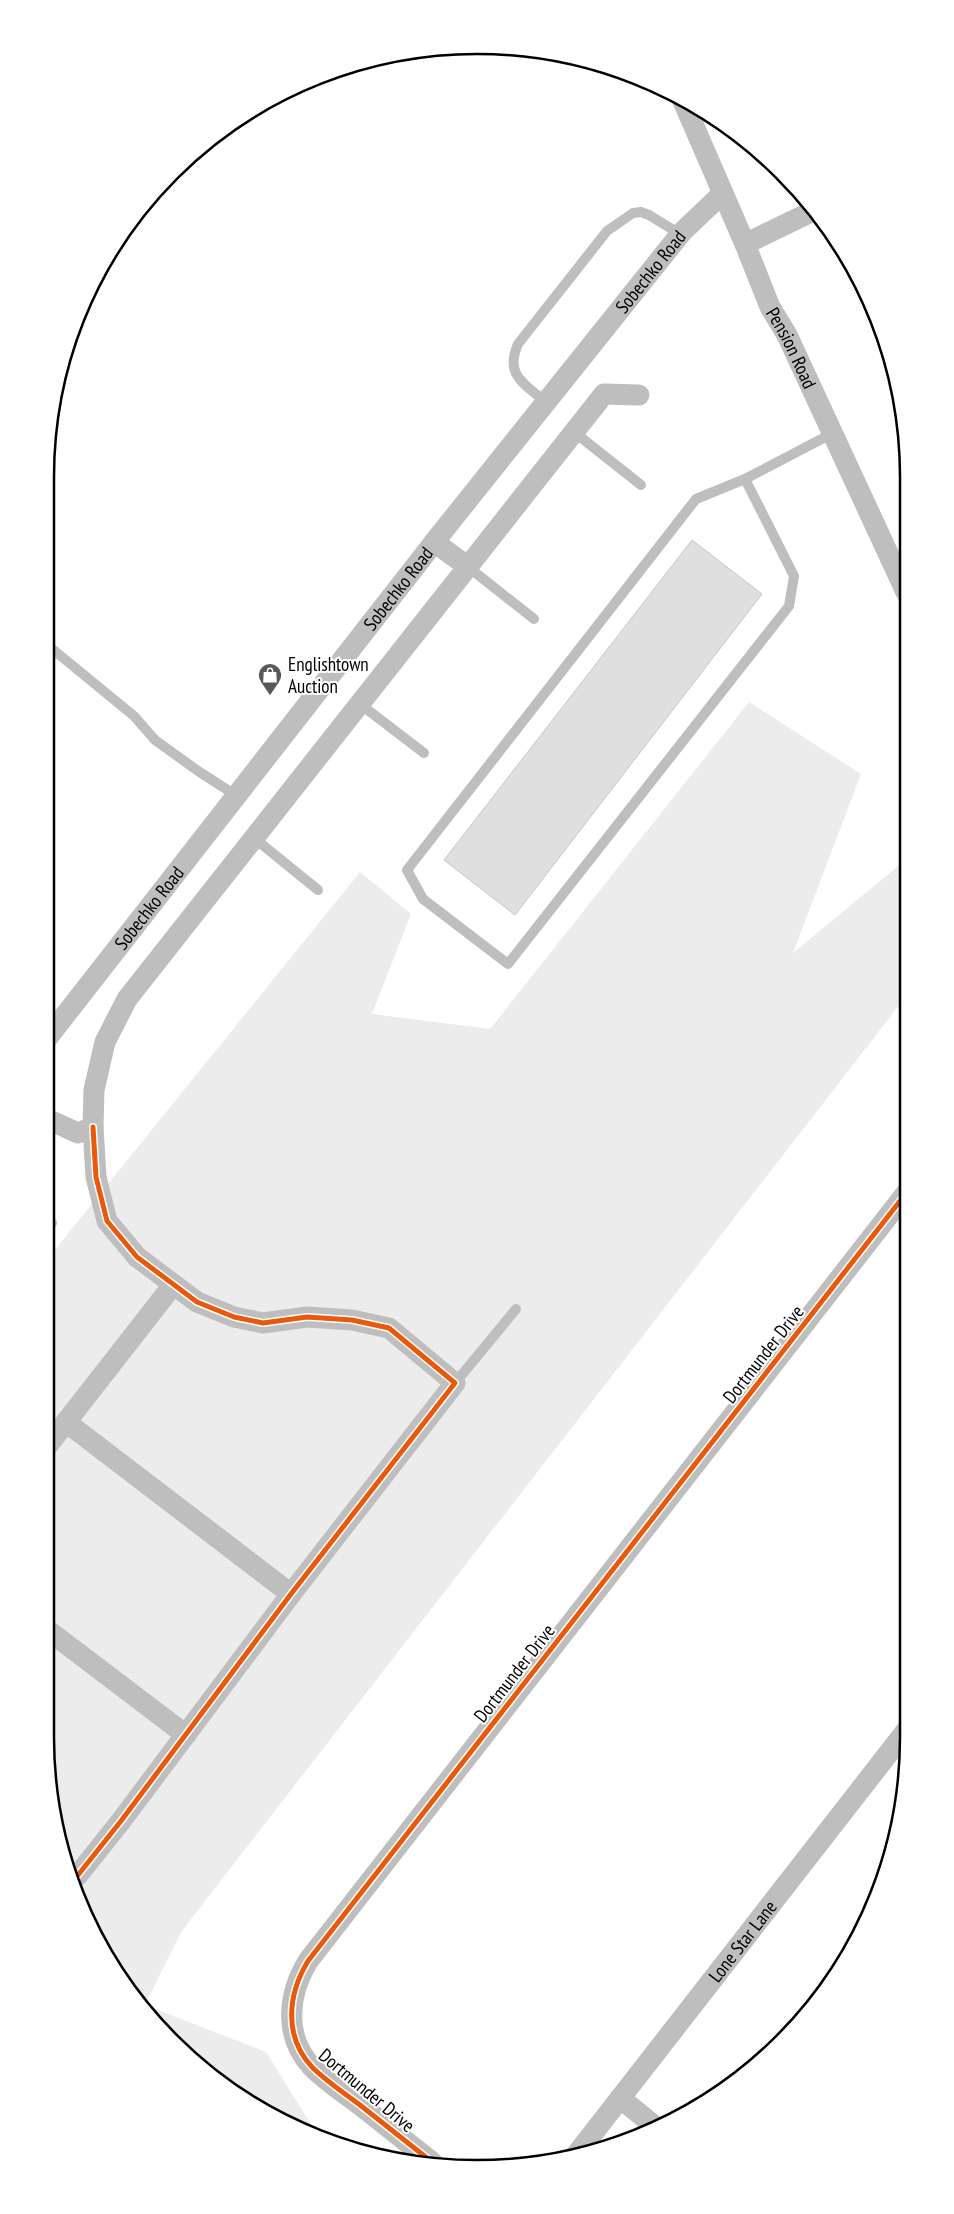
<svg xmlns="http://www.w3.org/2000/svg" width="954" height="2214" viewBox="0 0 954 2214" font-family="'PT Sans Narrow',sans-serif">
<rect width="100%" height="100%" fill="#fff"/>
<path fill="#ececec" d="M 749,702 L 861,774 L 793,953 L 902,863 L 906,851 L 907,995 L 181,1932 L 145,2005 L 266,2052 L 315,2131 L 261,2111 L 152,2022 L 103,1953 L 68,1876 L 45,1737 L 45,1719 L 52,1710 L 45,1703 L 45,1262 L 360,872 L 411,914 L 372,1014 L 490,1029 Z"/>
<path fill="#dfdfdf" stroke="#c7c7c7" d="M 692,540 L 762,594 L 515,915 L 444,860 Z"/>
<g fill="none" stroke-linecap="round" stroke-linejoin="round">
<g stroke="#bebebe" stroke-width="10">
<path d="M 547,403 C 525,384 504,376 518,344 L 607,231 L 633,213 L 641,212 L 649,215 L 680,234"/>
<path d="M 574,432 L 641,485"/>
<path d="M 745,479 L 794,576 L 789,606 L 508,964 L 423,899 L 407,870 L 696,499 L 745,479 L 833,433"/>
<path d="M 467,566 L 534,619"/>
<path d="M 45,643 L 134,716 L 155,740 L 198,771 L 237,796"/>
<path d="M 360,704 L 424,753"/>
<path d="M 254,838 L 318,890"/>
<path d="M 45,1231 L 52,1223 L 45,1217"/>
<path d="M 455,1383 L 516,1309"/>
</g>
<g stroke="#bebebe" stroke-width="21">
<path id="s1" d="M 683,101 L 745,244 L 770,307 L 787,335 L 906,592"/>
<path d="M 745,244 L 813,211"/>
<path d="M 434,542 L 467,566"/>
<path id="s2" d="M 45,1041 L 439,536 L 682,232 L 723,193"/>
<path d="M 45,1118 L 78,1133 L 93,1127 L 94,1090 L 105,1042 L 127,999 L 604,394 L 639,395"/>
<path d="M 66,1422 L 291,1594"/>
<path d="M 45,1449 L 173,1285"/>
<path d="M 45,1628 L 186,1735"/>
<path d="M 70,1880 L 78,1875 L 121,1821 L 291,1594 L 455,1383 L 389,1328 L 352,1320 L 307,1317 L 263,1323 L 234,1317 L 197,1302 L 137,1257 L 107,1221 L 96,1177 L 93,1127"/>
<path d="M 620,2098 L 657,2128"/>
<path id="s3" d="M 576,2155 L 909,1727"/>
<path d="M 432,2162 C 408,2143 384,2124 360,2105 C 344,2093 326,2081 312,2067 C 283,2036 288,1994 308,1961 L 907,1192"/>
</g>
<g stroke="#fff" stroke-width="8">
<g id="cycleway">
<path d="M 70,1880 L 78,1875 L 121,1821 L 291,1594 L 455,1383 L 389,1328 L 352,1320 L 307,1317 L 263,1323 L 234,1317 L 197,1302 L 137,1257 L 107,1221 L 96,1177 L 93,1127"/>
<path d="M 432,2162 C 408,2143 384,2124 360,2105 C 344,2093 326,2081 312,2067 C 283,2036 288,1994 308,1961 L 907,1192"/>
</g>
</g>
<use href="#cycleway" stroke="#e8590c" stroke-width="5"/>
</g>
<defs>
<g id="shop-pin" transform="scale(1.25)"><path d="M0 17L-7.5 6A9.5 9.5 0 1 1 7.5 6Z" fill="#595959" stroke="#fff"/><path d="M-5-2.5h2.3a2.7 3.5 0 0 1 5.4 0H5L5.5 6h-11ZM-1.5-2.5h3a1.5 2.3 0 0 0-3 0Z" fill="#fff"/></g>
</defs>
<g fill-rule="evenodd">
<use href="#shop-pin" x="270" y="675"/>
</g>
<g text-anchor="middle" stroke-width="4" stroke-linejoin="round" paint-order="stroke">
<g font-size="19" fill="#000" stroke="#fff">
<text dy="7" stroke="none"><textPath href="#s2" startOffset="979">Sobechko Road</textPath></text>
<text dy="7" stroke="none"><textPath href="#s1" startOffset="270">Pension Road</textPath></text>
<text dy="7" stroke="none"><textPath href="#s2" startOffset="574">Sobechko Road</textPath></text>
<text dy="7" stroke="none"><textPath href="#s2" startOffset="169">Sobechko Road</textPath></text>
<text transform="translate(763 1354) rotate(-52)" y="7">Dortmunder Drive</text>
<text transform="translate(514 1673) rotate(-52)" y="7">Dortmunder Drive</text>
<text dy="7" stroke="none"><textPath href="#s3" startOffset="271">Lone Star Lane</textPath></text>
<text transform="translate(367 2090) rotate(40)" y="7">Dortmunder Drive</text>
</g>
<g font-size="19" fill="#000" stroke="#fff" text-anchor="start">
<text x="288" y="671">Englishtown<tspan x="288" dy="22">Auction</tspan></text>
</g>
</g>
<path d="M0 0H954V2214H0ZM477 54H477A423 423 0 0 1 900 477V1737A423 423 0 0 1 477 2160H477A423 423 0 0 1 54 1737V477A423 423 0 0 1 477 54Z" fill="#fff" fill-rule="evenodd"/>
<path fill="none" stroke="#000" stroke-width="2.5" d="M477 54H477A423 423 0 0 1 900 477V1737A423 423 0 0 1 477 2160H477A423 423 0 0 1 54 1737V477A423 423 0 0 1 477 54Z"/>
</svg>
